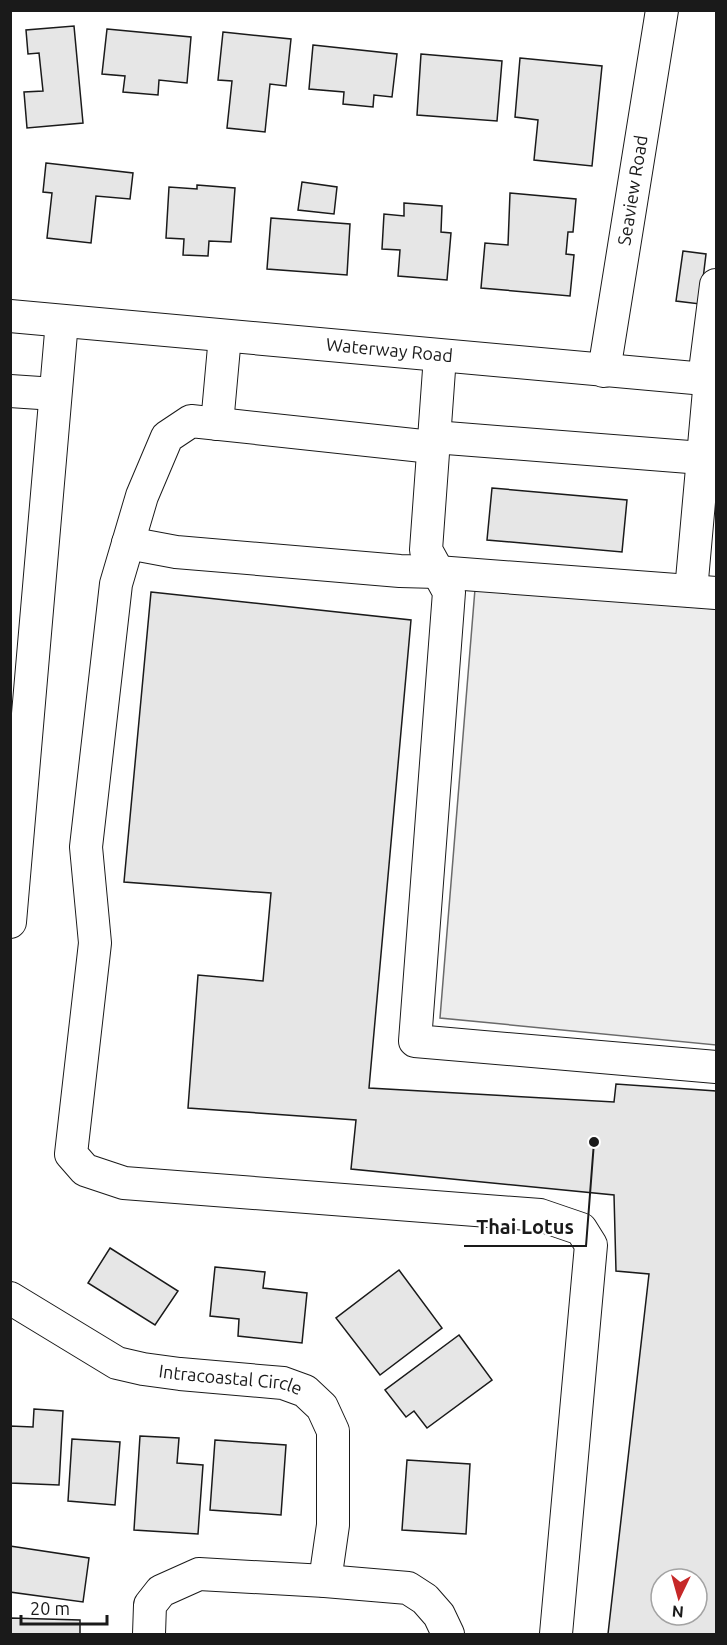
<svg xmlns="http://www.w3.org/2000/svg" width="727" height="1645" viewBox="0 0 727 1645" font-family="Ubuntu,sans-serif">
<rect width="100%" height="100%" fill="#fff"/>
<path fill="#ededed" stroke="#6a6a6a" stroke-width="1.5" d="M 475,589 L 716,609 L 716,1045 L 440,1018 Z"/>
<g fill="#e6e6e6" stroke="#1a1a1a" stroke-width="1.5" fill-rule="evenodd">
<path d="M 74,26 L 83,123 L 27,128 L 24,92 L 43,91 L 39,53 L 28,54 L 26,30 Z"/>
<path d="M 107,29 L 191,37 L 187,83 L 159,80 L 158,95 L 123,92 L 125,76 L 102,74 Z"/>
<path d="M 223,32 L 291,39 L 286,86 L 270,84 L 265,132 L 227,128 L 232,81 L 218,80 Z"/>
<path d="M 313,45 L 397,54 L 392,97 L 374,95 L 373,107 L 343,104 L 344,92 L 309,89 Z"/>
<path d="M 421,54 L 502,61 L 497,121 L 417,115 Z"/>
<path d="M 520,58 L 602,66 L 592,166 L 534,160 L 538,120 L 515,117 Z"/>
<path d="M 46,163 L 133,173 L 130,199 L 96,196 L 91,243 L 47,238 L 52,193 L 43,192 Z"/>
<path d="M 302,182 L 337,187 L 334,214 L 298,210 Z"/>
<path d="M 197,185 L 235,188 L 231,242 L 209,241 L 208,256 L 183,255 L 184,239 L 166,238 L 169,187 L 197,189 Z"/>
<path d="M 510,193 L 576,199 L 573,232 L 568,232 L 566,254 L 574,255 L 570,296 L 481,288 L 485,243 L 508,245 Z"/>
<path d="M 404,203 L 442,206 L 441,232 L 451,233 L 447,280 L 398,276 L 400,250 L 382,249 L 384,214 L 404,216 Z"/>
<path d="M 271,218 L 350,224 L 347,275 L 267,269 Z"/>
<path d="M 683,251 L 706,254 L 700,304 L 676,301 Z"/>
<path d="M 492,488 L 627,500 L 622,552 L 487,540 Z"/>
<path d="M 151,592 L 411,620 L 369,1088 L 614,1102 L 616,1084 L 716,1091 L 716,1634 L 608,1634 L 649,1274 L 616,1271 L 614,1195 L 351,1169 L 356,1120 L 188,1108 L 198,975 L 263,981 L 271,893 L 124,882 ZM 661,1579 L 697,1579 L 697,1615 L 661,1615 Z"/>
<path d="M 110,1248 L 178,1291 L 155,1325 L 88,1283 Z"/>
<path d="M 215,1267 L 265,1272 L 263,1288 L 307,1293 L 302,1343 L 238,1336 L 239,1319 L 210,1316 Z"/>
<path d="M 399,1270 L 442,1328 L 380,1375 L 336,1318 Z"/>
<path d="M 459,1335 L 492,1380 L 427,1428 L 414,1411 L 406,1417 L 385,1390 Z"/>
<path d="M 34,1409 L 63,1411 L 59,1485 L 10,1483 L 10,1426 L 33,1427 Z"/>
<path d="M 140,1436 L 179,1438 L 177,1463 L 203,1465 L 198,1534 L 134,1530 Z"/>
<path d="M 72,1439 L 120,1442 L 115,1505 L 68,1501 Z"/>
<path d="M 215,1440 L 286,1445 L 281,1515 L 210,1510 Z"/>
<path d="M 407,1460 L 470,1464 L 466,1534 L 402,1530 Z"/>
<path d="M 10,1546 L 89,1558 L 83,1602 L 10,1592 Z"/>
<path d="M 10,1618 L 80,1620 L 80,1634 L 10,1634 Z"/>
</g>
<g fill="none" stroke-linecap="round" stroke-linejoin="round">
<g stroke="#1a1a1a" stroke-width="34">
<g id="minor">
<path id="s1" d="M 10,316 L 716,380"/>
<path d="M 440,356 L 426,550 L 449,592 L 415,1041 L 716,1067"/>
<path id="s2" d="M 604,371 L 662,10"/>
<path d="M 704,379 L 716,285"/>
<path d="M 10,391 L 55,394"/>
<path d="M 217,424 L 225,336"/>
<path d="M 434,437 L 702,458"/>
<path d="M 432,447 L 191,421 L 167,437 L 142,496 L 116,584 L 86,847 L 95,943 L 71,1154 L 85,1170 L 124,1183 L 540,1215 L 581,1229 L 591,1245 L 556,1634"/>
<path d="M 128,543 L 176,552 L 400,571 L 437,572 L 716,593"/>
<path d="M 691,591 L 710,379"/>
<path d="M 10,922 L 62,321"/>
<path id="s3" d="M 10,1298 L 117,1363 L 143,1369 L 180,1374 L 283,1383 L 305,1391 L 322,1407 L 333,1431 L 333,1525 L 325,1581"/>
<path d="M 149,1634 L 150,1605 L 161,1591 L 199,1574 L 325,1581 L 408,1588 L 425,1599 L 439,1615 L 448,1634"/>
</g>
</g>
<use href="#minor" stroke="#fff" stroke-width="32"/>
</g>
<g text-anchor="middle" stroke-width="4.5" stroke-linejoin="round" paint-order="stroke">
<g font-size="18" fill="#1a1a1a" stroke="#fff">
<text dy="6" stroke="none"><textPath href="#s2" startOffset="183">Seaview Road</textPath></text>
<text dy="6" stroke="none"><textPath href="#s1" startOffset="381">Waterway Road</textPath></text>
<text dy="6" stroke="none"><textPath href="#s3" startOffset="240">Intracoastal Circle</textPath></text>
</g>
</g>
<path fill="none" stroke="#1a1a1a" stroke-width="2" d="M594 1142L586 1246H464"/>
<circle fill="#1a1a1a" stroke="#fff" stroke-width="2" cx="594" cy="1142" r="6"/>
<g font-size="20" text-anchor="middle" font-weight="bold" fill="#1a1a1a" stroke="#fff" stroke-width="4.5" stroke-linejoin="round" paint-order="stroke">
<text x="525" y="1234">Thai Lotus</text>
</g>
<rect width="727" height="1645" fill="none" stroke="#1a1a1a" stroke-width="24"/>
<g transform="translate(679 1597) rotate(185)"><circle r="28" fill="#ffffff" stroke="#a3a3a3" stroke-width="1.5"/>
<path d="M0-4.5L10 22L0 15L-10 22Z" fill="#c62828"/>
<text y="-9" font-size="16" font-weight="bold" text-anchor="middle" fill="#1a1a1a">N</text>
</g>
<path d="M21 1615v9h86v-9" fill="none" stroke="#1a1a1a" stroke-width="3"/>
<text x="30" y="1615" font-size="18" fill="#1a1a1a" stroke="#ffffff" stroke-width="4.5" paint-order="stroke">20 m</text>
</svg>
